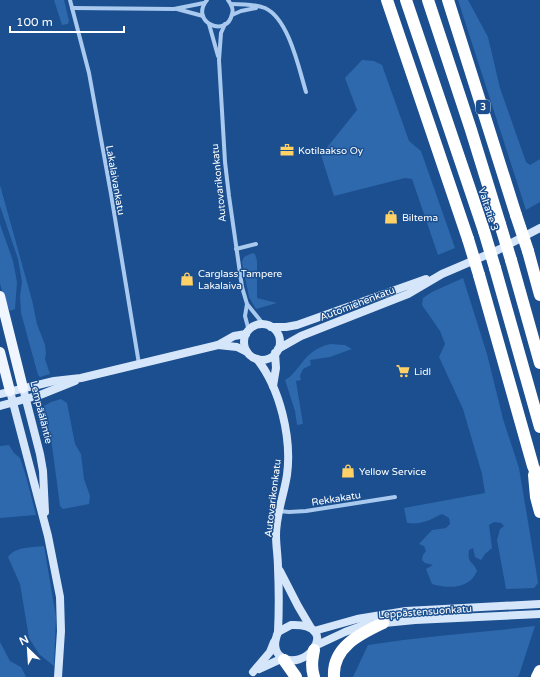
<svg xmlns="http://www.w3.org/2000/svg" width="540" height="677" viewBox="0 0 540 677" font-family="'Varela Round',sans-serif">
<rect width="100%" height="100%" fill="#1b4f8f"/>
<g fill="#2e69ad">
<path d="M 54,0 L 64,0 L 69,21 L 68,24 L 62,25 Z"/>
<path d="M 458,0 L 468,0 L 488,37 L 500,88 L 526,162 L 530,165 L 540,159 L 540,202 L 526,210 Z"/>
<path d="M 362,60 L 374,61 L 382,65 L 409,141 L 421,151 L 455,248 L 438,255 L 412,179 L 405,178 L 334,196 L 321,155 L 357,110 L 345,78 Z"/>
<path d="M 0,185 L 32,300 L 37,324 L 45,345 L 46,354 L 45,359 L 50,374 L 40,377 L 38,375 L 21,313 L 20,296 L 22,282 L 18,259 L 0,206 Z"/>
<path d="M 0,224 L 13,261 L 17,282 L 15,309 L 10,311 L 3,295 L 0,283 Z"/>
<path d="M 252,253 L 255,254 L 257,261 L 257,298 L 277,303 L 256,309 L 249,297 L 242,262 L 244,257 Z"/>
<path d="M 463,278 L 487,354 L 503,419 L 519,468 L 536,570 L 538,583 L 534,588 L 506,589 L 497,540 L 500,529 L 504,526 L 501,523 L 494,522 L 489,525 L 492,548 L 485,554 L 481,560 L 475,557 L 473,548 L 469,550 C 467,565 473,560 477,571 C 470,589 448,589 432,584 L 426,569 L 433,565 L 425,563 L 422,560 L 423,555 L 426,551 L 424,546 L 419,544 L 432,530 L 446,528 L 450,524 L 449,518 L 442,514 C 430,520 421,525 407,523 L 404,508 L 485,493 L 482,474 L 463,409 L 439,357 L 445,344 L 440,331 L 422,305 L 423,298 L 432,292 Z"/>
<path d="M 330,344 L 345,345 L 352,349 L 330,357 L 310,360 L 311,365 L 303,369 L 300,376 L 301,380 L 296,381 L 303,424 L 297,425 L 295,411 L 285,380 C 292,376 296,370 301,364 C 308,354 317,347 330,344 Z"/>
<path d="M 61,399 L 67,403 L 75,444 L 81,454 L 84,479 L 90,496 L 89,504 L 63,509 L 60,506 L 51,438 L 44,416 L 44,406 L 51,402 Z"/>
<path d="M 9,445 L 14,453 L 20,458 L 26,476 L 36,515 L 0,518 L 0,446 Z"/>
<path d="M 44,546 L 56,617 L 54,666 L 39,654 L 29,638 L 20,584 L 8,557 C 16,546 31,548 44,546 Z"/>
<path d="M 535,626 L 519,675 L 517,677 L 353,677 L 368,645 C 423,636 479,633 535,626 Z"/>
<path d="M 0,642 L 10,661 L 21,667 L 26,677 L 0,677 Z"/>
</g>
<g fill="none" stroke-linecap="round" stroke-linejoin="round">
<g stroke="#a9c9ee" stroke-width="4">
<path d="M 70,0 L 89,73 L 111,194 L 139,364"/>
<path d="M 207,0 C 189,22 227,39 232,14 C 234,9 231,4 228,0"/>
<path d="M 231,4 C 240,4 257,5 265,8 C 289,19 299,69 306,92"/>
<path d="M 72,8 L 174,9 L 204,3"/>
<path d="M 177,9 L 203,16"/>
<path d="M 232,15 L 241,11 L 256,8"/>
<path d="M 209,24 L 218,56"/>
<path d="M 225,24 L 221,33 L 219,60 L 225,162 L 229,196 L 242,287 L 247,304 L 264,325"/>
<path d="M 236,249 L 256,244"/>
<path d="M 247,304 L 245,316 L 249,331"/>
<path d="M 279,511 L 289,512 L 306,511 L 395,497"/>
</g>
<g stroke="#d6e6fa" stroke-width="8">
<circle cx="262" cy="342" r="18"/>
<path d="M 271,327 L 286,327 L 297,325 L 426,279"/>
<path d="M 218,345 L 237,347 L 247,352"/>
<path d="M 278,349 L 301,336 L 408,294 L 442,274 L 498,250 L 540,228"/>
<path d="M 257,359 C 280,388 292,438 287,475 C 284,495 276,514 276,535 C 276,546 278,557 278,568 C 279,590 279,611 278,632"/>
<path d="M 273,386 L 276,368 L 275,353"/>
<path d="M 23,388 L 40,454 L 43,471 L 45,512"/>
<path d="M 10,391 L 48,536 L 60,597 L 61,631 L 58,677"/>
<path d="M 0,394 L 54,381 L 81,378 L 218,345 L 234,336 L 246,334"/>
<path d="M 0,406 L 40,395 L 75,381"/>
<path d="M 280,571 L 298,606 L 311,628"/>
<path d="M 291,625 C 344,623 304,677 279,655 C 273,648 275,640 278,632 Z"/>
<path d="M 314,631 L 357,619 L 406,611 L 540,604"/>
<path d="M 315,646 L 345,632 L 364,625 L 415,620 L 540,614"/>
<path d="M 259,669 L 283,658"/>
<path d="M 253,672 L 270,652 L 274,642"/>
</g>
<g stroke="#f0f6ff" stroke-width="10">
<path d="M 0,296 L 23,388"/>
<path d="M 0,352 L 10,391"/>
</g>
<g stroke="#fff" stroke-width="12">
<path d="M 387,0 L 468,239"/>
<path d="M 406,0 L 484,231"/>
<path d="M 428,0 L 471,130 L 500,224"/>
<path d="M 448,0 L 516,215"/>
<path d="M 528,251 L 540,295"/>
<path d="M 511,260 L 540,363"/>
<path d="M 495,268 L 540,427"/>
<path d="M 479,275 L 533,466 L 540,483"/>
<path d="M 534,475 L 536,497 L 540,512"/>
<path d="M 284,660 L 296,677"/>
<path d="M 314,677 C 311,667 312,660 314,650"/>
<path d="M 334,677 C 332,647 360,634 383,623"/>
<path d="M 537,677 L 540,671"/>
</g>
<g stroke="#fff" stroke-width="12">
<path d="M 516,215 L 528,251"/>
<path d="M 500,224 L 511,260"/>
<path d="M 484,231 L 495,268"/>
<path d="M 468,239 L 479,275"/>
</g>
</g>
<defs>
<g id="office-bare" transform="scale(1.08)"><path d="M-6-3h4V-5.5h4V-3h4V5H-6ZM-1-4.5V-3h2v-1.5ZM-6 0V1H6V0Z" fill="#ffd166" stroke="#1b4f8f" stroke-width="2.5" paint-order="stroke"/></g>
<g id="shop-bare" transform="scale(1.08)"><path d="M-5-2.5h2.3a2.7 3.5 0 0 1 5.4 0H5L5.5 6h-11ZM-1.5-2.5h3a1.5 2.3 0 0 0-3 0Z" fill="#ffd166" stroke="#1b4f8f" stroke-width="2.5" paint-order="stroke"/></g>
<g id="supermarket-bare" transform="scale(1.08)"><path d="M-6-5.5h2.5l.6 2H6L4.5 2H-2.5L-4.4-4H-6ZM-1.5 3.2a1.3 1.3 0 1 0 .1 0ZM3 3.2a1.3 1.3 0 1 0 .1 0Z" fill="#ffd166" stroke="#1b4f8f" stroke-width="2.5" paint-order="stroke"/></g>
</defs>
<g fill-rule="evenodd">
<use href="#office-bare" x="287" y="150"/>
<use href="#shop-bare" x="391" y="217"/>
<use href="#shop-bare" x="187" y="279"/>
<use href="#supermarket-bare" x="403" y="371"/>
<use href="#shop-bare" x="348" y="471"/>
</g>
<g text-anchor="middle" stroke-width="3" stroke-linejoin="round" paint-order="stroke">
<rect fill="#1b4f8f" stroke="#bbcadd" stroke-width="1" x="476" y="100" width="14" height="14" rx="3"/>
<g font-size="9" font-weight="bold" fill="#fff">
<text x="483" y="110">3</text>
</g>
<g font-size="10" fill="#fff" stroke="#1b4f8f" text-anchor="start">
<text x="298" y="154">Kotilaakso Oy</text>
<text x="402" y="221">Biltema</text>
<text x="198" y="277">Carglass Tampere<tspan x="198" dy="12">Lakalaiva</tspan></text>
<text x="414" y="375">Lidl</text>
<text x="359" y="475">Yellow Service</text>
</g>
<g font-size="10" fill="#fff" stroke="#1b4f8f">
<text transform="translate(116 180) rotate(80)" y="4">Lakalaivankatu</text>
<text transform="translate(218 183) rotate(-96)" y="4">Autovarikonkatu</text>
<text transform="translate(489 209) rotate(72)" y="4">Valtatie 3</text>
<text transform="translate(357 303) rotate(-21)" y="4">Automiehenkatu</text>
<text transform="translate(42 412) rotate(76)" y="4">Lempääläntie</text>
<text transform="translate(272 498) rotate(-83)" y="4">Autovarikonkatu</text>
<text transform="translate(336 498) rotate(-9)" y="4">Rekkakatu</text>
<text transform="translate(425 611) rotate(-4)" y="4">Leppästensuonkatu</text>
</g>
</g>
<g transform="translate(28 649) rotate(335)" stroke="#1b4f8f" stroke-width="3" paint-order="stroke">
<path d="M0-3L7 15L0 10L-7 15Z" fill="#ffffff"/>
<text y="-6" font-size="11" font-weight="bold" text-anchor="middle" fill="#ffffff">N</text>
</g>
<path d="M10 26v6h114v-6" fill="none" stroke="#ffffff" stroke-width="2"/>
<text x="16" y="26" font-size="12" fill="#ffffff" stroke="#1b4f8f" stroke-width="3" paint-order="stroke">100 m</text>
</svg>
